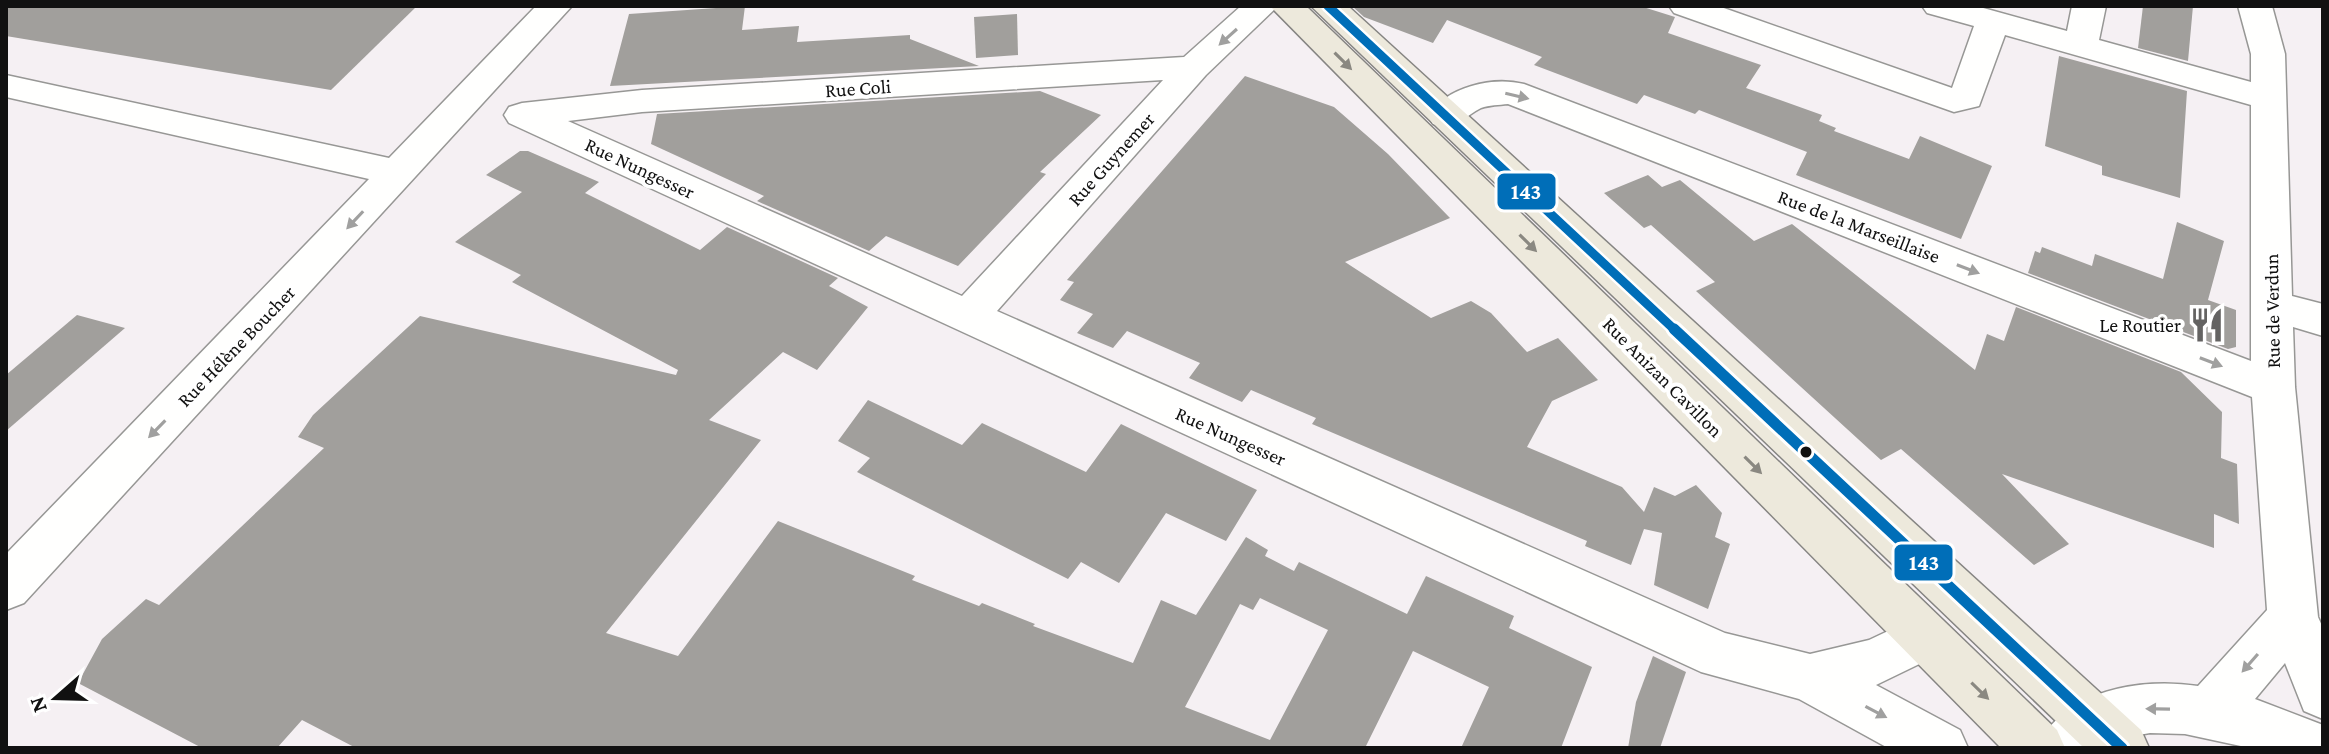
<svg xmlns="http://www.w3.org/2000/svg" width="2329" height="754" viewBox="0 0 2329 754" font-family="'Crimson Pro',serif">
<rect width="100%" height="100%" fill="#fdfcf7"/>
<rect fill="#f5f0f3" x="6" y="6" width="2317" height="742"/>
<g fill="#a19f9c" fill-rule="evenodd">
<path d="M 6,6 L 417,6 L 331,90 L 6,36 Z"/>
<path d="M 745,6 L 742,30 L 799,26 L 797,42 L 910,35 L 910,39 L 979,66 L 610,86 L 629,14 Z"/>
<path d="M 1352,6 L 1640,6 L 1675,17 L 1668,33 L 1761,65 L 1746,88 L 1822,115 L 1819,121 L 1836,128 L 1834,131 L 1909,159 L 1920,136 L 1992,166 L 1961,239 L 1796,175 L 1807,152 L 1699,110 L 1695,114 L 1644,95 L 1637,104 L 1534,65 L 1542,57 L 1447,20 L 1433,43 L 1364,17 Z"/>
<path d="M 2143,6 L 2193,6 L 2188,61 L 2138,48 Z"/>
<path d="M 1017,14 L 1018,55 L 976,58 L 974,17 Z"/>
<path d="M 2059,56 L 2187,91 L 2180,198 L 2102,175 L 2102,166 L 2045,146 Z"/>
<path d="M 1245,76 L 1334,107 L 1388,154 L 1450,218 L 1345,262 L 1431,318 L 1471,301 L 1491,313 L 1527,352 L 1558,338 L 1598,380 L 1552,401 L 1527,447 L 1622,487 L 1644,512 L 1654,487 L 1675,496 L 1696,485 L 1722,513 L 1715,537 L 1730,544 L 1708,609 L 1654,585 L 1662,533 L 1644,529 L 1631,565 L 1585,546 L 1587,541 L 1312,424 L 1316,418 L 1251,390 L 1242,402 L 1189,378 L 1200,363 L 1127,331 L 1113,348 L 1077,333 L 1093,314 L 1060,300 L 1074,282 L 1067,280 Z"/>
<path d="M 1040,91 L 1101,115 L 1040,172 L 1046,174 L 958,266 L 886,236 L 869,251 L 757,201 L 764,196 L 651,144 L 657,114 Z"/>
<path d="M 520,151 L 528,151 L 599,182 L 585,193 L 700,250 L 727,227 L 838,278 L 829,286 L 868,307 L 817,370 L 783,352 L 709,420 L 761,440 L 606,633 L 678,656 L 778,521 L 915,576 L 912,580 L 979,606 L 982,603 L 1035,624 L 1033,626 L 1133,663 L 1161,600 L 1196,615 L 1246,537 L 1268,550 L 1265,556 L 1294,571 L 1299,562 L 1407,614 L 1426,576 L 1514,616 L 1509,628 L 1592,667 L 1561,748 L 1461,748 L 1489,687 L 1413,651 L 1365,748 L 356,748 L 302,720 L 277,748 L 202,748 L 78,683 L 102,639 L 146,599 L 159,605 L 324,448 L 298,437 L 313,415 L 420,316 L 676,375 L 678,370 L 512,282 L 521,275 L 455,242 L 522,192 L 486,175 ZM 1260,598 L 1328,630 L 1270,740 L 1185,707 L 1240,604 L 1253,610 Z"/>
<path d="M 1648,175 L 1662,187 L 1680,180 L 1754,241 L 1792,224 L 1975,370 L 1987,334 L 2004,341 L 2016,307 L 2181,372 L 2222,412 L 2221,458 L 2237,464 L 2239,524 L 2214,514 L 2214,548 L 2002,474 L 2069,544 L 2034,565 L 1901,449 L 1881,460 L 1696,291 L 1715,282 L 1651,225 L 1644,228 L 1604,193 Z"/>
<path d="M 2177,222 L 2224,241 L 2208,300 L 2236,310 L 2236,347 L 2228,349 L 2028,273 L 2035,251 L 2040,253 L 2042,247 L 2092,266 L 2095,254 L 2163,279 Z"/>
<path d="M 77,315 L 125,328 L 6,431 L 6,375 Z"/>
<path d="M 868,400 L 962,445 L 982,423 L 1086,472 L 1121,424 L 1257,490 L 1226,541 L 1166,513 L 1119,583 L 1081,562 L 1068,579 L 857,472 L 870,458 L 838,441 Z"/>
<path d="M 1653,656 L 1686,672 L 1660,748 L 1628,748 L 1636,702 Z"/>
</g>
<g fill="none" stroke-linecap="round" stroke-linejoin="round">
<g stroke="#979795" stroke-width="3">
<g id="minor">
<path d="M 536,6 L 572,6 L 24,603 L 6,610 L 6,554 L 369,179 L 6,97 L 6,75 L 389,158 Z"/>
<path d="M 1241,6 L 1278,6 L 1206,75 L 997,311 L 1725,633 L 1810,654 L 1869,640 L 1924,614 L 1942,621 L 1950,637 L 1942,653 L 1876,685 L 1960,730 L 1968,748 L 1888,748 L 1799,699 L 1701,672 L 509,123 L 504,115 L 509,107 L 522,103 L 642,90 L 1184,57 ZM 1163,80 L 962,296 L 568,121 L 642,112 Z"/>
<path d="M 1669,6 L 1718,6 L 1952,88 L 1974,26 L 1927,13 L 1922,6 L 1976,6 L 2067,31 L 2072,6 L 2106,6 L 2099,40 L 2251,82 L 2251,54 L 2238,6 L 2272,6 L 2285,54 L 2292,296 L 2323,304 L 2323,336 L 2293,327 L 2295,387 L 2318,617 L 2323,628 L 2323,719 L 2304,711 L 2285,663 L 2255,699 L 2323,725 L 2323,748 L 2250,748 L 2185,734 L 2150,733 L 2122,738 L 2103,748 L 2037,748 C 2062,690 2141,677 2198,686 L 2267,610 L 2252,397 L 1508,104 C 1499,105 1489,105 1481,108 C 1462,118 1456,130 1433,124 L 1428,116 C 1446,87 1492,76 1524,84 L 2251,361 L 2251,105 L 2005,35 L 1979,106 L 1954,112 L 1674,13 Z"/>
</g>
</g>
<g stroke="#858482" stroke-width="3">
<g id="major">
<path d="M 1270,6 L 1306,6 L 2057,730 L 2065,748 L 2001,748 Z"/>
<path d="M 1311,6 L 1348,6 L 2141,730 L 2149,748 L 2084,748 Z"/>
</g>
</g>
<use href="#minor" fill="#fffffe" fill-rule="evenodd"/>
<use href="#major" fill="#ede9dc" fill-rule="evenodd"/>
<g stroke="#fff" stroke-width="14">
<path id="bus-1-far1" d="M 1328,6 L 1676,331"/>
</g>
<g stroke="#fff" stroke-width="17">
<path id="bus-1" d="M 1674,329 L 2122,748"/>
</g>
<use href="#bus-1-far1" stroke="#006eb8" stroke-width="9"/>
<use href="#bus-1" stroke="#006eb8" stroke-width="11"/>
</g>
<defs><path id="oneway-solid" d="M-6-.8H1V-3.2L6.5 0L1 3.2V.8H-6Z" transform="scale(2)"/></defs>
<g fill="#a0a09f">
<use href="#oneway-solid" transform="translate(1228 37) rotate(138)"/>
<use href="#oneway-solid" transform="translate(1517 96) rotate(13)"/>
<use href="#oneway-solid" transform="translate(355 220) rotate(133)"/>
<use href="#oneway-solid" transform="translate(1968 269) rotate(21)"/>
<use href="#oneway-solid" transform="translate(2211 362) rotate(21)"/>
<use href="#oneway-solid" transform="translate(157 429) rotate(134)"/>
<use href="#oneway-solid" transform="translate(2250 663) rotate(131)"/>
<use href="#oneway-solid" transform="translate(2158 709) rotate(-179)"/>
<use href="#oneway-solid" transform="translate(1876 712) rotate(28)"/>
</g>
<g fill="#8a8881">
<use href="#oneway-solid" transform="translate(1343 61) rotate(45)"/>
<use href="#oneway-solid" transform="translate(1528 243) rotate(45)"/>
<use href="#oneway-solid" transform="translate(1753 465) rotate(45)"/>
<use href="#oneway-solid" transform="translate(1980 691) rotate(44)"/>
</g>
<defs>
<g id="restaurant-bare" transform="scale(2.76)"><path d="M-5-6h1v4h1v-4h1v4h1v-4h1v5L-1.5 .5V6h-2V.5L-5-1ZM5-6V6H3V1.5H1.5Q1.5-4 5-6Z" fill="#646362" stroke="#fff" stroke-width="2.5" paint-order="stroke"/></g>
</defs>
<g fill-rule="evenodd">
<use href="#restaurant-bare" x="2207" y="325"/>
</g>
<circle fill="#111" stroke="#fff" stroke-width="3" cx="1806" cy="452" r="7"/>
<g text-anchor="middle" stroke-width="8" stroke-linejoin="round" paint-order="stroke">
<g font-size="20" fill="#111" stroke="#fff">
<text transform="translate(858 88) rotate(-4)" y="7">Rue Coli</text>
<text transform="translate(1111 159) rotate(-48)" y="7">Rue Guynemer</text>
<text transform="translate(640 168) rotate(25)" y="7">Rue Nungesser</text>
<text transform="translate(1859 226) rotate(21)" y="7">Rue de la Marseillaise</text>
<text transform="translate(2272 311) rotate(-91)" y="7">Rue de Verdun</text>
<text transform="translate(236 346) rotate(-46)" y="7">Rue Hélène Boucher</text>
<text transform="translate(1663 377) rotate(45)" y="7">Rue Anizan Cavillon</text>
<text transform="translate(1231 436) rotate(24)" y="7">Rue Nungesser</text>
</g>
<g font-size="20" fill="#111" stroke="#fff" text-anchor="end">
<text x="2181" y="332">Le Routier</text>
</g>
</g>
<g stroke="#fff" stroke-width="3">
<rect x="1496" y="172" width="61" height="39" rx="8" fill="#006eb8"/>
<rect x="1893" y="543" width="61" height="39" rx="8" fill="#006eb8"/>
</g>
<g font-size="22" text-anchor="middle" font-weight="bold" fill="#fff">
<text x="1526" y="199">143</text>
<text x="1924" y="570">143</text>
</g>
<rect width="2329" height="754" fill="none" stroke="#111111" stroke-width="16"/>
<g transform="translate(56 698) rotate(250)" stroke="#ffffff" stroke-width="6" paint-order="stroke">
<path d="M0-6L14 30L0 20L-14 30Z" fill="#111111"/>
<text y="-12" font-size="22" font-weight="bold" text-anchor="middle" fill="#111111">N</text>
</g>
</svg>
